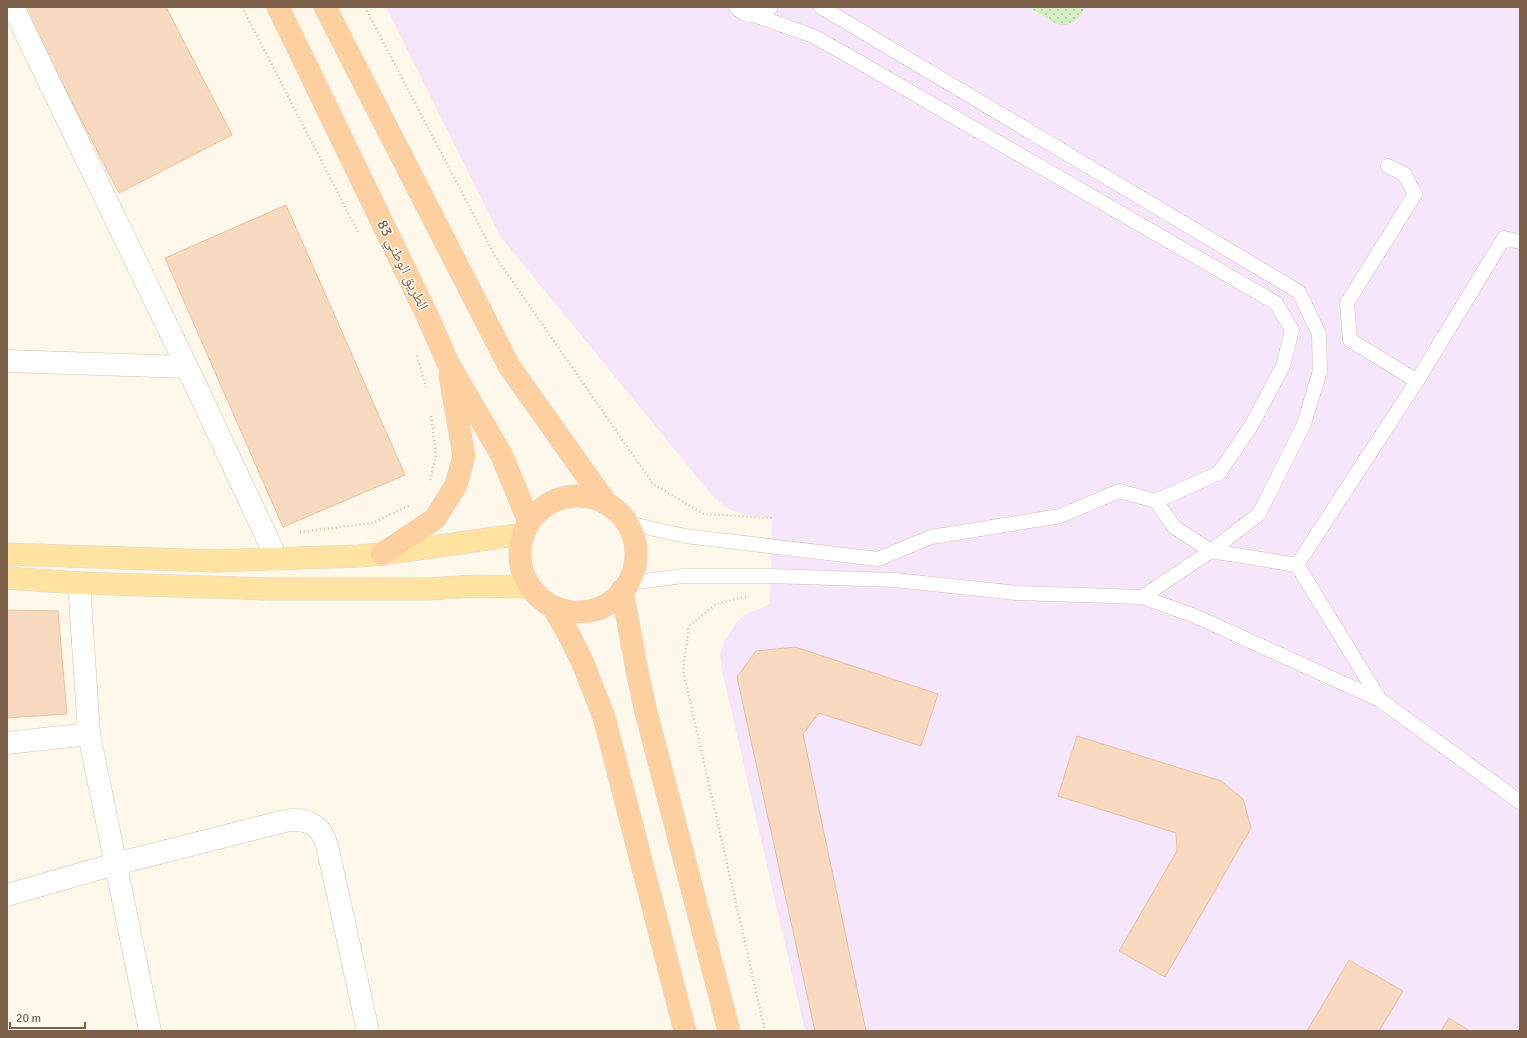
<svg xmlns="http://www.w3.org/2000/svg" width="1527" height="1038" viewBox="0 0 1527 1038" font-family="Signika,'Noto Naskh Arabic',sans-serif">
<defs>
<pattern id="grass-dots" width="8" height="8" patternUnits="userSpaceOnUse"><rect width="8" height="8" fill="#d4efc6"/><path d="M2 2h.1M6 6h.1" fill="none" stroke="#b1c5a3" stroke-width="1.8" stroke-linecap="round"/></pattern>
</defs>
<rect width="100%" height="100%" fill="#fef8ea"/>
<path fill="#f5e6fb" d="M 386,7 L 1520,7 L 1520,1031 L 805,1031 L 721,666 L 720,655 L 724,641 L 737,622 L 744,615 L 770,604 L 772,518 L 743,514 L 730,510 L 714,498 L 500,236 Z"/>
<path fill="url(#grass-dots)" d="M 1029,7 L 1084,7 C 1082,17 1071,27 1060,25 C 1054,24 1036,11 1029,7 Z"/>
<g fill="#f7d9bf" stroke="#ebc19e">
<path d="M 23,7 L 166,7 L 232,135 L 119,193 Z"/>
<path d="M 286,205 L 405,475 L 283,527 L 165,258 Z"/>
<path d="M 7,610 L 58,611 L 67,714 L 7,718 Z"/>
<path d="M 795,647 L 938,694 L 921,746 L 819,713 L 803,734 L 866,1031 L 815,1031 L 737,677 L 756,651 Z"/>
<path d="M 1077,736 L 1221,781 L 1243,799 L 1251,828 L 1165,977 L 1119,951 L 1177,851 L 1176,833 L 1058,796 Z"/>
<path d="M 1349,960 L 1403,991 L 1379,1031 L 1307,1031 Z"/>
<path d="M 1449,1018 L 1470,1031 L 1441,1031 Z"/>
</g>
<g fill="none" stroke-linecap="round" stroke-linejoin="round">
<g stroke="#d3c1ae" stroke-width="15">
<g id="service">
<path d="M 736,7 C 746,18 761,18 771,7"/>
<path d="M 821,7 L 1299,292 L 1319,334 L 1320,371 L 1304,424 L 1259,514 L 1211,551 L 1142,597"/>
<path d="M 754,15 L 813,36 L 847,55 L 1276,303 L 1292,330 L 1283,366 L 1251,426 L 1219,473 L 1156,501"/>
<path d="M 1388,166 L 1404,174 L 1415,194 L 1347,303 L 1350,340 L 1417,381"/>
<path d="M 627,523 L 685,536 L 878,559 L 931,537 L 1060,516 L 1119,491 L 1156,501 L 1174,527 L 1211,551 L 1297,565 L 1417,381 L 1504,238 L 1520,242"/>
<path d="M 1297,565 L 1380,700"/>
<path d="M 629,583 L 683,576 L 770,576 L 895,580 L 1017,593 L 1142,597 L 1195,616 L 1380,700 L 1520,802"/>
</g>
</g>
<g stroke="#d3c1ae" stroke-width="23">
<g id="minor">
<path d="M 13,7 L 187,367 L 277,559"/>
<path d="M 7,361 L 187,367"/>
<path d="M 79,583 L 89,734 L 150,1031"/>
<path d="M 7,743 L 89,734"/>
<path d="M 7,895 L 115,864 L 285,821 C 307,817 321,825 327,845 L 368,1031"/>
</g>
</g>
<g stroke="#ddd6d0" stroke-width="23">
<g id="primary">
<path d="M 7,554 L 213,561 L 359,556 L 382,554 L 524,534"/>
<path d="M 7,578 L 79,583 L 271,589 L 427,589 L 476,586 L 530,587"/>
</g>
</g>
<g stroke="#ddd6d0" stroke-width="23">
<g id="trunk">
<path d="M 278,7 L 427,315 L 448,363 L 502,456 L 529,522"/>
<path d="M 325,7 L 509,366 L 606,503"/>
<circle cx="578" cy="554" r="58"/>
<path d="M 382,554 L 435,519 L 456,485 L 464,456 L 450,376"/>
<path d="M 622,590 L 637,670 L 645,708 L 729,1031"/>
<path d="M 553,607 L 568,633 L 582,661 L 604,717 L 685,1031"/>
</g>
</g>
<g stroke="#ddbda1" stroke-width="2.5" stroke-dasharray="1 3" stroke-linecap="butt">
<path d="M 242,7 L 358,232"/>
<path d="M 365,7 L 495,256 L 653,484 L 704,514 L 772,518"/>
<path d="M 417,356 L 426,387"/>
<path d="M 430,480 L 436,455 L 431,416"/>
<path d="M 300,532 L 372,523 L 410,505"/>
<path d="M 746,597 L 716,604 L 689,626 L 683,670 L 765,1031"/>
</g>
<use href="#service" stroke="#fff" stroke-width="14"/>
<use href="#minor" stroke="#fff" stroke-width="22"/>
<use href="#primary" stroke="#ffe3a1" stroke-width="22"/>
<use href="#trunk" stroke="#fed09f" stroke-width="22"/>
</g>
<g text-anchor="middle" stroke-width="3" stroke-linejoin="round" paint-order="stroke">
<g font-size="15" fill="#7d604a" stroke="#fffbf3">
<text transform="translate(403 265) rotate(64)" y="5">الطريق الوطني 83</text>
</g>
</g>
<rect width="1527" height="1038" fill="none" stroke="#7d604a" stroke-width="16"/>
<path d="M10 1022v6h75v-6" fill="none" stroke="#7d604a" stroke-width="2"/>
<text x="16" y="1022" font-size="12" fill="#7d604a" stroke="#fffbf3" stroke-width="3" paint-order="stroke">20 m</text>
</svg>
